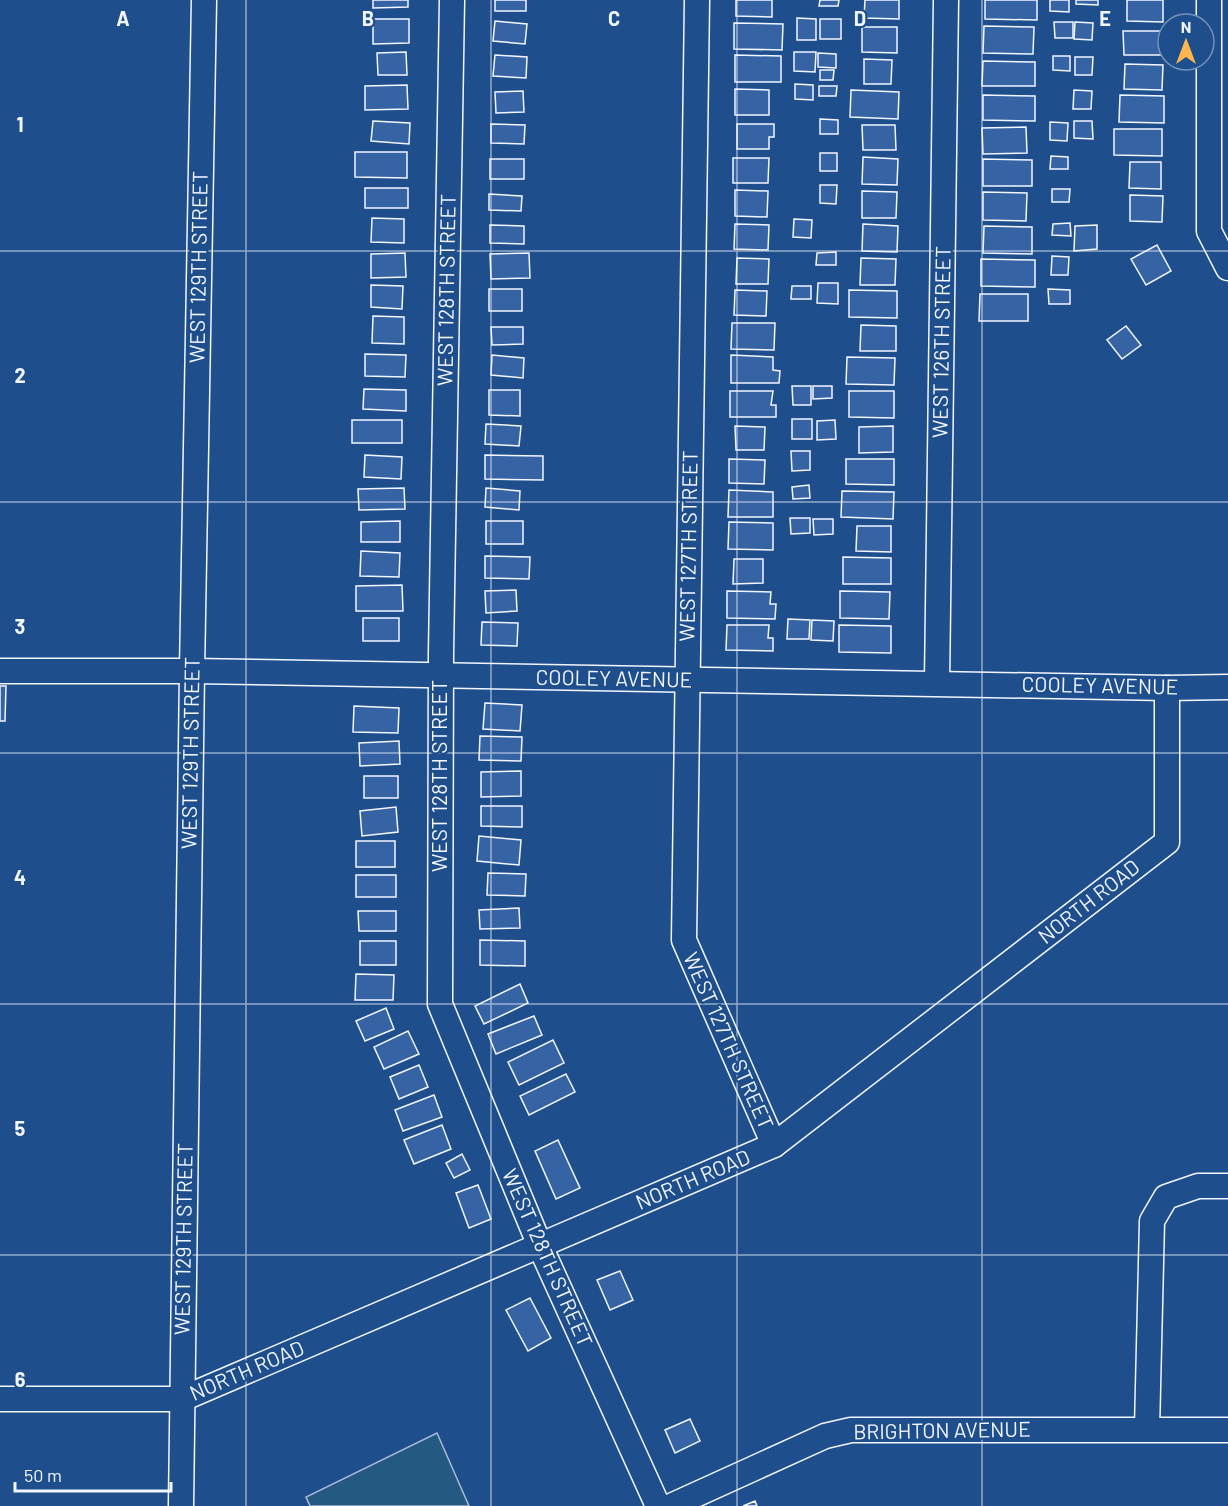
<svg xmlns="http://www.w3.org/2000/svg" width="1228" height="1506" viewBox="0 0 1228 1506" font-family="Barlow,sans-serif">
<rect width="100%" height="100%" fill="#1f4e8c"/>
<path fill="#245a82" stroke="#a8bbd7" stroke-width="1.5" d="M 437,1433 L 469,1506 L 310,1506 L 306,1497 Z"/>
<g fill="#3563a3" stroke="#f2f6ff" stroke-width="1.5">
<path d="M 373,0 L 408,0 L 408,7 L 373,8 Z"/>
<rect x="495" y="0" width="31" height="11"/>
<path d="M 736,0 L 772,0 L 772,17 L 736,16 Z"/>
<path d="M 820,0 L 839,0 L 838,6 L 819,6 Z"/>
<path d="M 865,0 L 899,0 L 899,19 L 864,18 Z"/>
<path d="M 985,0 L 1037,0 L 1037,20 L 985,19 Z"/>
<path d="M 1050,0 L 1069,0 L 1069,12 L 1050,11 Z"/>
<path d="M 1076,0 L 1098,0 L 1098,5 L 1076,4 Z"/>
<path d="M 1127,0 L 1163,0 L 1163,22 L 1127,21 Z"/>
<path d="M 797,18 L 816,19 L 816,40 L 797,40 Z"/>
<path d="M 373,19 L 409,19 L 409,43 L 373,44 Z"/>
<rect x="820" y="19" width="21" height="20"/>
<path d="M 495,21 L 527,24 L 525,44 L 493,41 Z"/>
<path d="M 1054,22 L 1073,22 L 1073,38 L 1055,38 Z"/>
<path d="M 1075,22 L 1093,23 L 1092,40 L 1074,39 Z"/>
<path d="M 734,23 L 783,24 L 782,50 L 734,49 Z"/>
<path d="M 984,26 L 1034,27 L 1033,54 L 983,53 Z"/>
<path d="M 862,27 L 897,27 L 897,53 L 862,52 Z"/>
<path d="M 1123,31 L 1163,31 L 1163,55 L 1124,55 Z"/>
<path d="M 406,52 L 407,75 L 378,75 L 377,53 Z"/>
<path d="M 794,52 L 816,52 L 815,72 L 794,71 Z"/>
<path d="M 818,53 L 836,54 L 836,68 L 818,67 Z"/>
<path d="M 495,55 L 527,57 L 526,78 L 493,76 Z"/>
<path d="M 735,55 L 781,56 L 781,82 L 735,82 Z"/>
<path d="M 1053,56 L 1070,56 L 1070,71 L 1053,70 Z"/>
<path d="M 1075,57 L 1093,57 L 1092,75 L 1075,75 Z"/>
<path d="M 864,59 L 892,60 L 891,84 L 864,84 Z"/>
<path d="M 983,61 L 1035,62 L 1035,86 L 982,86 Z"/>
<path d="M 1125,64 L 1163,65 L 1162,90 L 1124,89 Z"/>
<path d="M 820,70 L 834,70 L 833,80 L 820,80 Z"/>
<path d="M 795,84 L 813,85 L 813,100 L 795,99 Z"/>
<path d="M 407,85 L 408,109 L 365,110 L 365,86 Z"/>
<path d="M 819,86 L 837,86 L 836,96 L 819,96 Z"/>
<path d="M 735,89 L 769,90 L 769,115 L 735,115 Z"/>
<path d="M 851,90 L 899,92 L 898,119 L 850,117 Z"/>
<path d="M 1074,90 L 1092,91 L 1091,109 L 1073,109 Z"/>
<path d="M 523,91 L 524,112 L 496,113 L 495,92 Z"/>
<path d="M 983,95 L 1035,96 L 1035,121 L 983,120 Z"/>
<path d="M 1120,95 L 1164,96 L 1164,123 L 1119,122 Z"/>
<path d="M 820,119 L 838,120 L 838,134 L 820,134 Z"/>
<path d="M 373,121 L 410,123 L 409,144 L 371,141 Z"/>
<path d="M 1074,121 L 1092,121 L 1093,139 L 1074,138 Z"/>
<path d="M 1050,122 L 1068,123 L 1067,141 L 1050,140 Z"/>
<path d="M 491,124 L 525,125 L 524,144 L 491,143 Z"/>
<path d="M 737,124 L 774,124 L 774,137 L 769,137 L 769,149 L 737,149 Z"/>
<path d="M 862,125 L 895,125 L 896,150 L 863,150 Z"/>
<path d="M 1026,127 L 1027,153 L 983,154 L 982,128 Z"/>
<path d="M 1114,129 L 1162,129 L 1162,156 L 1114,155 Z"/>
<path d="M 355,152 L 407,152 L 407,178 L 355,177 Z"/>
<rect x="820" y="153" width="17" height="18"/>
<path d="M 1051,156 L 1068,157 L 1068,169 L 1050,169 Z"/>
<path d="M 863,157 L 898,159 L 897,185 L 862,184 Z"/>
<path d="M 733,158 L 769,158 L 768,183 L 733,183 Z"/>
<rect x="490" y="159" width="34" height="20"/>
<path d="M 983,159 L 1032,160 L 1032,186 L 983,186 Z"/>
<path d="M 1130,162 L 1161,162 L 1161,189 L 1129,188 Z"/>
<path d="M 820,185 L 837,185 L 836,204 L 820,203 Z"/>
<rect x="365" y="188" width="43" height="20"/>
<path d="M 1052,189 L 1070,189 L 1069,202 L 1052,202 Z"/>
<path d="M 735,190 L 768,191 L 767,217 L 735,216 Z"/>
<path d="M 862,191 L 897,192 L 896,218 L 862,218 Z"/>
<path d="M 983,192 L 1027,193 L 1026,221 L 983,220 Z"/>
<path d="M 489,194 L 522,196 L 521,211 L 489,210 Z"/>
<path d="M 1130,195 L 1163,196 L 1162,222 L 1130,221 Z"/>
<path d="M 372,218 L 404,219 L 404,243 L 371,242 Z"/>
<path d="M 794,219 L 812,220 L 811,238 L 793,237 Z"/>
<path d="M 1070,223 L 1071,236 L 1052,235 L 1053,224 Z"/>
<path d="M 735,224 L 769,225 L 768,250 L 734,249 Z"/>
<path d="M 863,224 L 898,226 L 897,252 L 862,251 Z"/>
<path d="M 490,225 L 524,226 L 524,244 L 490,243 Z"/>
<path d="M 1097,225 L 1097,249 L 1074,251 L 1075,226 Z"/>
<path d="M 984,226 L 1032,227 L 1032,254 L 983,253 Z"/>
<path d="M 1157,245 L 1171,271 L 1146,285 L 1131,259 Z"/>
<path d="M 836,252 L 836,265 L 816,265 L 817,253 Z"/>
<path d="M 405,253 L 406,277 L 371,278 L 371,254 Z"/>
<path d="M 529,253 L 530,278 L 491,279 L 490,254 Z"/>
<path d="M 1052,256 L 1069,257 L 1068,275 L 1051,275 Z"/>
<path d="M 737,258 L 769,259 L 768,284 L 736,284 Z"/>
<path d="M 861,258 L 896,259 L 895,285 L 860,285 Z"/>
<path d="M 981,259 L 1035,260 L 1035,287 L 981,286 Z"/>
<path d="M 818,283 L 838,283 L 838,304 L 817,303 Z"/>
<path d="M 371,285 L 403,286 L 402,309 L 371,307 Z"/>
<path d="M 792,286 L 811,286 L 811,299 L 791,299 Z"/>
<rect x="489" y="289" width="33" height="22"/>
<path d="M 1048,289 L 1070,290 L 1070,304 L 1049,304 Z"/>
<path d="M 735,290 L 767,291 L 766,316 L 734,315 Z"/>
<path d="M 849,290 L 897,291 L 897,318 L 849,317 Z"/>
<path d="M 980,294 L 1028,294 L 1028,321 L 979,321 Z"/>
<path d="M 373,316 L 404,317 L 404,344 L 372,343 Z"/>
<path d="M 732,323 L 775,323 L 774,350 L 731,349 Z"/>
<path d="M 861,325 L 896,326 L 896,351 L 860,351 Z"/>
<path d="M 1126,326 L 1141,345 L 1122,359 L 1107,340 Z"/>
<path d="M 491,327 L 523,327 L 523,344 L 492,345 Z"/>
<path d="M 365,354 L 406,355 L 405,377 L 365,376 Z"/>
<path d="M 492,355 L 524,358 L 523,378 L 491,375 Z"/>
<path d="M 731,355 L 773,357 L 773,370 L 780,371 L 779,383 L 731,383 Z"/>
<path d="M 847,357 L 895,358 L 894,385 L 846,384 Z"/>
<path d="M 792,386 L 811,386 L 811,405 L 793,405 Z"/>
<path d="M 813,386 L 832,386 L 832,398 L 813,399 Z"/>
<path d="M 364,389 L 406,390 L 406,411 L 363,409 Z"/>
<path d="M 489,390 L 520,390 L 520,416 L 489,415 Z"/>
<path d="M 730,391 L 773,391 L 771,405 L 776,405 L 776,417 L 730,417 Z"/>
<path d="M 849,391 L 894,391 L 894,418 L 849,417 Z"/>
<rect x="792" y="419" width="20" height="20"/>
<rect x="352" y="420" width="50" height="23"/>
<path d="M 835,420 L 836,439 L 817,440 L 817,421 Z"/>
<path d="M 486,424 L 521,426 L 519,446 L 485,444 Z"/>
<path d="M 735,426 L 765,427 L 764,450 L 736,450 Z"/>
<path d="M 893,426 L 893,452 L 859,453 L 859,427 Z"/>
<path d="M 791,451 L 810,451 L 810,470 L 792,471 Z"/>
<path d="M 365,455 L 402,457 L 401,479 L 364,477 Z"/>
<path d="M 485,455 L 543,456 L 543,480 L 485,479 Z"/>
<path d="M 729,459 L 765,460 L 764,484 L 729,483 Z"/>
<path d="M 846,459 L 894,459 L 894,485 L 846,484 Z"/>
<path d="M 809,485 L 810,498 L 793,499 L 792,487 Z"/>
<path d="M 404,488 L 405,509 L 359,510 L 358,489 Z"/>
<path d="M 486,488 L 520,491 L 519,510 L 485,507 Z"/>
<path d="M 729,490 L 773,492 L 773,517 L 728,517 Z"/>
<path d="M 842,491 L 894,492 L 893,519 L 841,517 Z"/>
<path d="M 790,518 L 810,518 L 810,533 L 791,534 Z"/>
<path d="M 813,519 L 833,519 L 833,534 L 814,535 Z"/>
<path d="M 400,521 L 400,542 L 361,542 L 361,522 Z"/>
<rect x="486" y="521" width="37" height="23"/>
<path d="M 729,522 L 773,523 L 773,550 L 728,549 Z"/>
<path d="M 857,526 L 891,526 L 891,552 L 856,551 Z"/>
<path d="M 361,551 L 400,553 L 399,577 L 360,576 Z"/>
<path d="M 485,556 L 530,557 L 529,579 L 485,578 Z"/>
<path d="M 843,557 L 891,558 L 891,584 L 843,584 Z"/>
<path d="M 734,559 L 763,559 L 763,583 L 733,584 Z"/>
<path d="M 402,585 L 403,611 L 356,611 L 356,586 Z"/>
<path d="M 516,590 L 517,611 L 486,613 L 485,591 Z"/>
<path d="M 727,591 L 771,592 L 770,604 L 776,604 L 775,619 L 727,618 Z"/>
<path d="M 840,591 L 890,592 L 889,619 L 840,618 Z"/>
<rect x="363" y="618" width="36" height="23"/>
<path d="M 788,619 L 810,620 L 809,639 L 787,639 Z"/>
<path d="M 812,620 L 834,621 L 833,641 L 811,640 Z"/>
<path d="M 482,622 L 518,623 L 517,646 L 481,645 Z"/>
<path d="M 727,625 L 769,625 L 768,638 L 773,638 L 773,651 L 726,650 Z"/>
<path d="M 839,625 L 891,626 L 891,653 L 839,652 Z"/>
<path d="M 0,686 L 6,686 L 5,721 L 0,721 Z"/>
<path d="M 485,703 L 522,705 L 520,731 L 483,729 Z"/>
<path d="M 354,706 L 399,708 L 398,733 L 353,732 Z"/>
<path d="M 480,736 L 522,737 L 521,761 L 479,760 Z"/>
<path d="M 399,741 L 400,764 L 360,766 L 359,743 Z"/>
<path d="M 521,771 L 521,796 L 481,797 L 481,772 Z"/>
<rect x="364" y="776" width="34" height="22"/>
<path d="M 481,806 L 522,806 L 522,827 L 481,826 Z"/>
<path d="M 396,807 L 398,832 L 362,836 L 360,811 Z"/>
<path d="M 479,836 L 521,840 L 519,865 L 477,861 Z"/>
<rect x="356" y="841" width="39" height="26"/>
<path d="M 488,873 L 526,874 L 525,896 L 487,895 Z"/>
<rect x="356" y="875" width="40" height="22"/>
<path d="M 519,908 L 520,928 L 480,929 L 479,910 Z"/>
<path d="M 358,911 L 396,911 L 396,931 L 359,931 Z"/>
<path d="M 480,940 L 525,941 L 525,966 L 480,965 Z"/>
<rect x="360" y="941" width="36" height="24"/>
<path d="M 356,974 L 394,975 L 393,1000 L 355,1000 Z"/>
<path d="M 520,984 L 528,1003 L 484,1024 L 475,1006 Z"/>
<path d="M 386,1008 L 394,1029 L 365,1041 L 356,1021 Z"/>
<path d="M 534,1016 L 542,1035 L 496,1054 L 488,1034 Z"/>
<path d="M 408,1031 L 419,1054 L 384,1069 L 374,1047 Z"/>
<path d="M 553,1040 L 564,1063 L 519,1085 L 508,1062 Z"/>
<path d="M 419,1065 L 428,1087 L 399,1099 L 390,1077 Z"/>
<path d="M 566,1074 L 575,1092 L 529,1115 L 520,1096 Z"/>
<path d="M 434,1095 L 442,1117 L 403,1131 L 395,1110 Z"/>
<path d="M 442,1125 L 451,1149 L 414,1164 L 404,1140 Z"/>
<path d="M 558,1140 L 580,1188 L 556,1199 L 535,1151 Z"/>
<path d="M 462,1154 L 470,1170 L 454,1178 L 446,1163 Z"/>
<path d="M 478,1185 L 491,1219 L 469,1228 L 456,1193 Z"/>
<path d="M 620,1271 L 633,1300 L 610,1310 L 597,1280 Z"/>
<path d="M 530,1298 L 551,1338 L 528,1351 L 506,1310 Z"/>
<path d="M 690,1419 L 700,1441 L 675,1453 L 665,1430 Z"/>
<path d="M 755,1501 L 757,1506 L 743,1506 Z"/>
</g>
<g fill="none" stroke-linecap="round" stroke-linejoin="round">
<g stroke="#f2f6ff" stroke-width="27">
<g id="minor">
<path d="M 452,0 L 441,653 L 440,1004 L 540,1246 L 658,1506"/>
<path d="M 697,0 L 684,940 L 774,1145"/>
<path d="M 1209,0 L 1209,231 L 1228,268"/>
<path d="M 0,671 L 192,671 L 1167,688 L 1228,687"/>
<path d="M 937,683 L 946,0"/>
<path d="M 0,1399 L 182,1399 L 774,1145 L 1167,842 L 1167,688"/>
<path d="M 1147,1429 L 1152,1221 L 1166,1197 L 1198,1186 L 1228,1186"/>
<path d="M 181,1506 L 192,671 L 204,0"/>
<path d="M 671,1506 L 825,1436 L 851,1430 L 1228,1430"/>
</g>
</g>
<use href="#minor" stroke="#1f4e8c" stroke-width="24"/>
</g>
<path fill="none" stroke="#f2f6ff" stroke-width="1.5" stroke-opacity="0.55" d="M 246,0 L 246,1506M 491,0 L 491,1506M 737,0 L 737,1506M 982,0 L 982,1506M 0,251 L 1228,251M 0,502 L 1228,502M 0,753 L 1228,753M 0,1004 L 1228,1004M 0,1255 L 1228,1255"/>
<g text-anchor="middle" stroke-width="4.5" stroke-linejoin="round" paint-order="stroke">
<g font-size="21" fill="#f2f6ff" stroke="#1f4e8c">
<text transform="translate(199 267) rotate(-89)" y="7">WEST 129TH STREET</text>
<text transform="translate(447 290) rotate(-89)" y="7">WEST 128TH STREET</text>
<text transform="translate(942 342) rotate(-89)" y="7">WEST 126TH STREET</text>
<text transform="translate(689 546) rotate(-89)" y="7">WEST 127TH STREET</text>
<text transform="translate(614 679) rotate(1)" y="7">COOLEY AVENUE</text>
<text transform="translate(1100 686) rotate(1)" y="7">COOLEY AVENUE</text>
<text transform="translate(191 753) rotate(-89)" y="7">WEST 129TH STREET</text>
<text transform="translate(440 776) rotate(-90)" y="7">WEST 128TH STREET</text>
<text transform="translate(1089 902) rotate(-38)" y="7">NORTH ROAD</text>
<text transform="translate(728 1041) rotate(66)" y="7">WEST 127TH STREET</text>
<text transform="translate(693 1180) rotate(-23)" y="7">NORTH ROAD</text>
<text transform="translate(184 1239) rotate(-89)" y="7">WEST 129TH STREET</text>
<text transform="translate(547 1258) rotate(66)" y="7">WEST 128TH STREET</text>
<text transform="translate(247 1371) rotate(-23)" y="7">NORTH ROAD</text>
<text transform="translate(942 1431) rotate(-1)" y="7">BRIGHTON AVENUE</text>
</g>
</g>
<g font-size="20" text-anchor="middle" font-weight="bold" fill="#f2f6ff" stroke="#1f4e8c" stroke-width="4.5" stroke-linejoin="round" paint-order="stroke">
<text x="123" y="26">A</text>
<text x="368" y="26">B</text>
<text x="614" y="26">C</text>
<text x="860" y="26">D</text>
<text x="1105" y="26">E</text>
<text x="20" y="132">1</text>
<text x="20" y="383">2</text>
<text x="20" y="634">3</text>
<text x="20" y="885">4</text>
<text x="20" y="1136">5</text>
<text x="20" y="1387">6</text>
</g>
<g transform="translate(1186 42)"><circle r="28" fill="#1f4e8c" stroke="#7391ba" stroke-width="1.5"/>
<path d="M0-4.5L10 22L0 15L-10 22Z" fill="#ffb74d"/>
<text y="-9" font-size="16" font-weight="bold" text-anchor="middle" fill="#f2f6ff">N</text>
</g>
<path d="M15 1482v9h156v-9" fill="none" stroke="#f2f6ff" stroke-width="3"/>
<text x="24" y="1482" font-size="18" fill="#f2f6ff" stroke="#1f4e8c" stroke-width="4.5" paint-order="stroke">50 m</text>
</svg>
